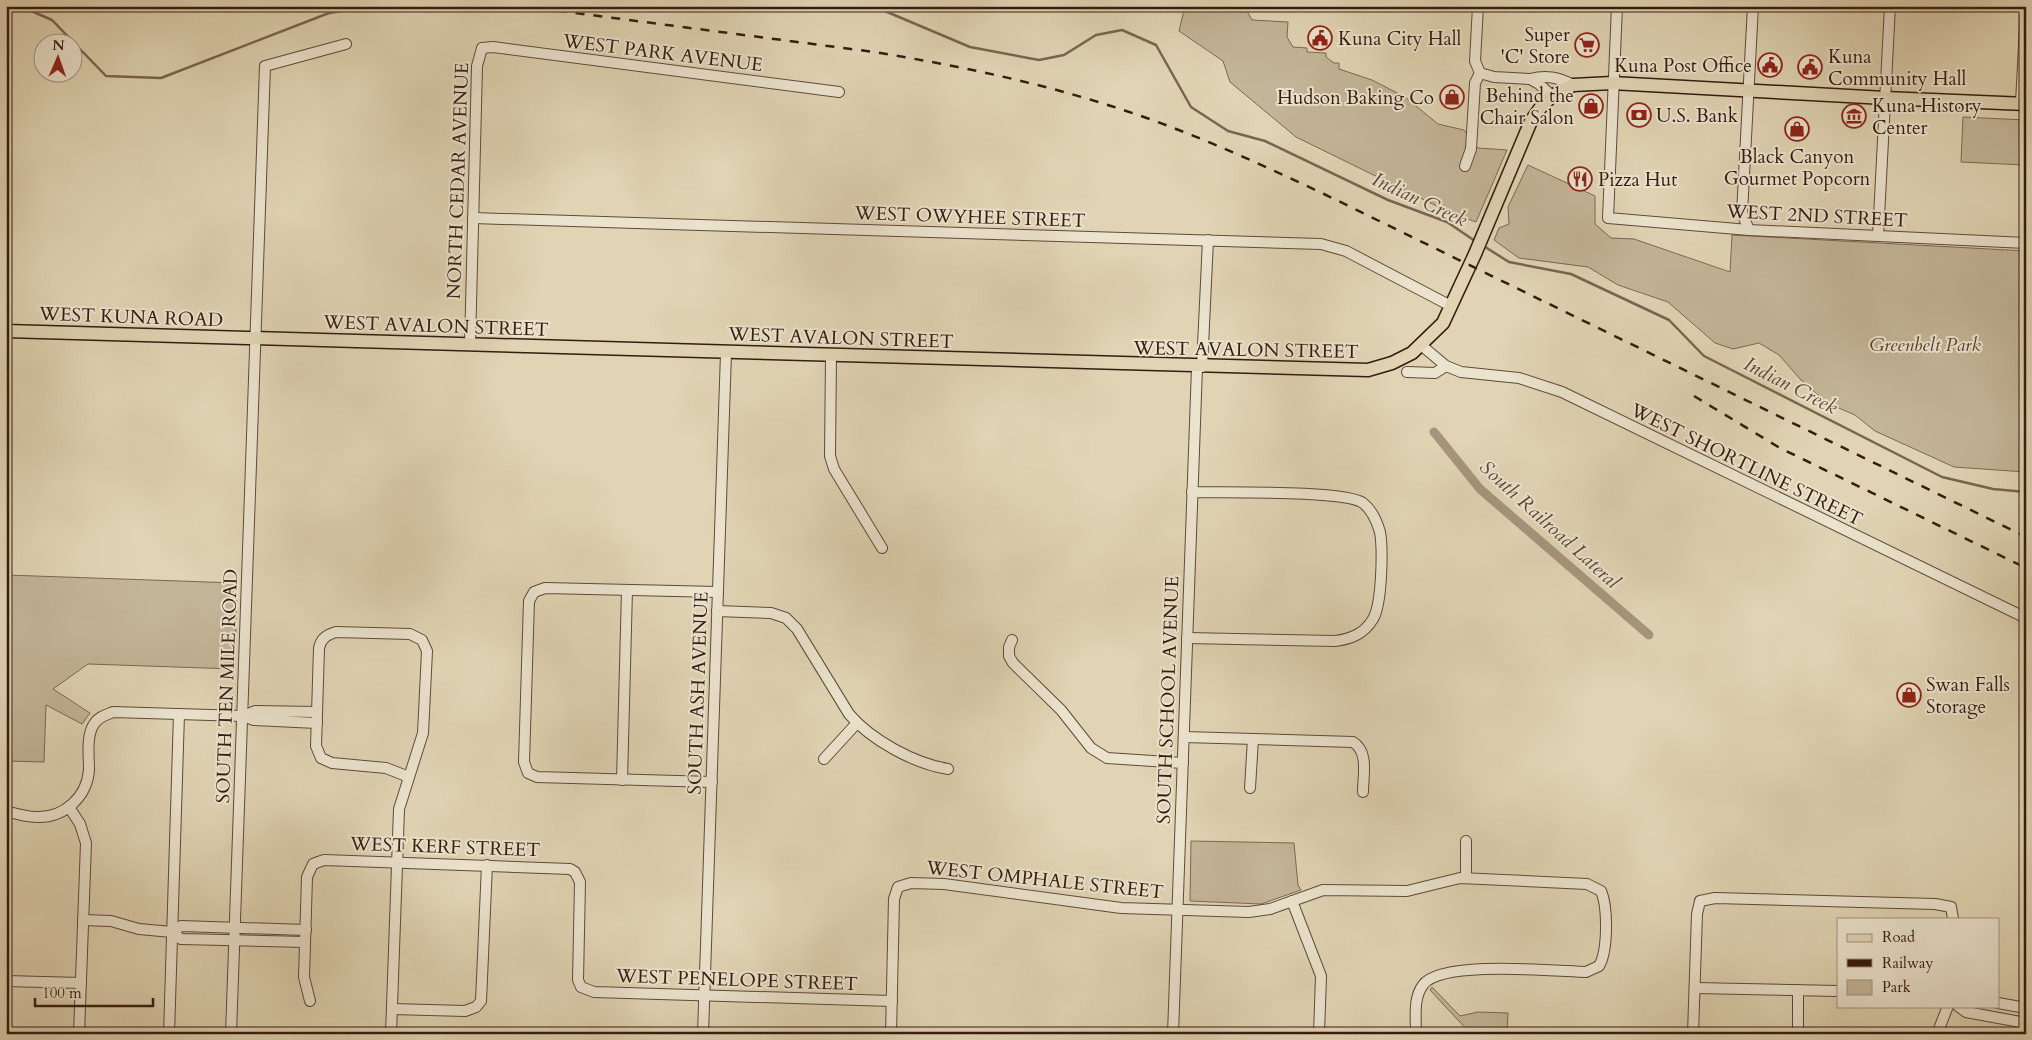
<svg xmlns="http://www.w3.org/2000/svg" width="2032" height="1040" viewBox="0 0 2032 1040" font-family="Cardo,serif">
<rect width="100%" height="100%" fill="#e0d4b4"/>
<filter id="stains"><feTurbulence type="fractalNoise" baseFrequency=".004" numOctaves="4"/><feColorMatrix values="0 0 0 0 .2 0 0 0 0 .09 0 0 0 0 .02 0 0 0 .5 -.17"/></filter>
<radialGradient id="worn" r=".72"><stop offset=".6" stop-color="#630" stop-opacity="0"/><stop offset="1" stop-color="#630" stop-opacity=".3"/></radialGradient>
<g fill="#c3b598" stroke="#7c6854">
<path d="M 1185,6 L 1244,6 L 1252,20 L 1288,22 L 1287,37 L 1293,47 L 1307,48 L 1307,52 L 1326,53 L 1326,57 L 1334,63 L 1339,63 L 1339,69 L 1372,80 L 1405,97 L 1438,124 L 1464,130 L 1478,148 L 1507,150 L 1476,222 L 1449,212 L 1296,137 L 1230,82 L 1223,61 L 1179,31 Z"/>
<path d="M 1963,117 L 2026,120 L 2026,236 L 2025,232 L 2021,228 L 2024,165 L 1961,162 Z"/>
<path d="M 1528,165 L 1595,196 L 1595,224 L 1611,238 L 1634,239 L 1730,272 L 1732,235 L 2026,251 L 2026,472 L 1954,467 L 1875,431 L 1855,415 L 1827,403 L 1801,380 L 1779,355 L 1759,343 L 1733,349 L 1715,343 L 1668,302 L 1618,285 L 1588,267 L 1519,258 L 1494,240 L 1499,228 L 1509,224 L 1508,207 Z"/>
<path d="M 6,575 L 237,583 L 235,669 L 88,664 L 53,689 L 90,713 L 82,724 L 46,705 L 44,762 L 6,761 Z"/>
<path d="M 1191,841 L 1294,843 L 1298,885 L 1301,890 L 1261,904 L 1190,901 Z"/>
<path d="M 1432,987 L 1460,1016 L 1478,1012 L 1508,1013 L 1507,1034 L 1471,1034 L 1430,990 Z"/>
</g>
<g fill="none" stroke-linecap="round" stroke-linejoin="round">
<g stroke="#786551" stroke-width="2.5">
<path d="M 873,6 L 970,47 L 1039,60 L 1064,55 L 1096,35 L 1122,30 L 1156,45 L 1191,107 L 1228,131 L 1265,141 L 1388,200 L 1447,222 L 1475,241"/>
<path d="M 6,11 L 29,10 L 52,20 L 106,76 L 161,78 L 329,13 L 373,6"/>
<path d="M 1482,245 L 1509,262 L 1571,274 L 1669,320 L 1704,356 L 1942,477 L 1993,489 L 2026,492"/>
</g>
<path stroke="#a6957c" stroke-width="9" d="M 1434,432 L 1480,489 L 1649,635"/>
<g stroke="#5f4a39" stroke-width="12">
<g id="minor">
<path d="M 1478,6 L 1475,61 L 1480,73"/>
<path d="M 1617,6 L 1608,218 L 1749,230 L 2026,243"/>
<path d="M 1480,73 L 1494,77 L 1530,79"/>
<path d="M 1552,96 L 1539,84 L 1530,79 C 1546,75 1558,77 1573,85"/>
<path d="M 2021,103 L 2026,6"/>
<path d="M 1465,166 L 1471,149 L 1475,83 L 1480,73"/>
<path d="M 473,218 L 1321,244 L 1346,251 L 1451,306"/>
<path d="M 1749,230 L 1742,213 L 1753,6"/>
<path d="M 1878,236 L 1890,6"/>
<path d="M 470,345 L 477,66 L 482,48 L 493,47 L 839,92"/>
<path d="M 1421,345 L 1446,366 L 1461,372 L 1519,378 L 1562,392 L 2026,618"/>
<path d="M 831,356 L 830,456 L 834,469 L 882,548"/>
<path d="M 1202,367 L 1208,240"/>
<path d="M 1407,372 L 1435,373 L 1446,366"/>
<path d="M 717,611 L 771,613 L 786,618 L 797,629 L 849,714 C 871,740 915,764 948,769"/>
<path d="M 1187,638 L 1335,641 C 1351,639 1364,634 1373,619 C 1382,604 1383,550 1380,532 C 1377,522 1371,509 1363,503 C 1344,490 1223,493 1192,492"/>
<path d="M 1012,640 L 1009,647 L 1009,656 L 1013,663 L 1061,710 L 1091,748 L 1107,758 L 1183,763"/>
<path d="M 317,723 L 254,720 L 243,716 L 255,711 L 317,712"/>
<path d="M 1184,737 L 1353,742 C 1369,752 1363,775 1363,792"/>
<path d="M 824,759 L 857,723"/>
<path d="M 622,780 L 627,590"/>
<path d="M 712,782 L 537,777 L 528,773 L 524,762 L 529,601 L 534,592 L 545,588 L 718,592"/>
<path d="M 1250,788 L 1253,739"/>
<path d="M 69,807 L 80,824 L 86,843 L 79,1034"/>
<path d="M 6,811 C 16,814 27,817 37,817 C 64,818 87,797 89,770 C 89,756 86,736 94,724 C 98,717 106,715 113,712 L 243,716"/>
<path d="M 1466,878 L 1466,841"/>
<path d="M 1292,901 L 1321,976 L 1319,1034"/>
<path d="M 83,920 L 111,921 L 139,929 L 172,932 L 181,939 L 305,942"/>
<path d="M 172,932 L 181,926 L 306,930"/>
<path d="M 6,981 L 81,983"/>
<path d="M 1695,988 L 1838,991"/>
<path d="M 310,1001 L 304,977 L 307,877 L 313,864 L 324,860 L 570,869 L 575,872 L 580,882 L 578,980 L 581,987 L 594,992 L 892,1001"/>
<path d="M 1998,1003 L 2026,1008"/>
<path d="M 1958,1006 L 1966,1012 L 2026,1023"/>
<path d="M 392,1009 L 465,1011 L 476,1007 L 481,1001 L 487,865"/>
<path d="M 169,1034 L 179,714"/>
<path d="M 231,1034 L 265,66 L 346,44"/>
<path d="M 391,1034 L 399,809 L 423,733 L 427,651 L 422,640 L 410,634 L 336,632 C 326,635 321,639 319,648 L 316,746 L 321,758 L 332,763 L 386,768 L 409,777"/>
<path d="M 703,1034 L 726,353"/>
<path d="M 891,1034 L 894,899 L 898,887 L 911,883 L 944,884 L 1121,908 L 1249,912 L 1270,909 L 1323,890 L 1407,891 L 1460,878 L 1587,884 L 1601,891 C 1608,907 1608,951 1599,966 L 1586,972 C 1554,971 1441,960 1423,985 C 1413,998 1416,1018 1416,1034"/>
<path d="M 1173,1034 L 1197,367"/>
<path d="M 1693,1034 L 1697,914 L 1700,901 L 1715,898 L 1935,904 L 1951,907 L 1953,919"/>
<path d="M 1798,1034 L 1798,990"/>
<path d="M 1937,1034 L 1948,1006"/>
</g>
</g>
<g stroke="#341c10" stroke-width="15">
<path id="major" d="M 6,331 L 1368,370 L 1392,363 L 1412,353 L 1443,323 L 1475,254 L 1531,121 L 1541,107 L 1552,96 L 1573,85 L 1612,83 L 1885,98 L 2026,104"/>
</g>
<use href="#minor" stroke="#ebe3ce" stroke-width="10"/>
<use href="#major" stroke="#e0d4b4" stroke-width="12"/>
<g stroke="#341c10" stroke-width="2.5" stroke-dasharray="9 9" stroke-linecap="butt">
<path d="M 522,6 L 874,52 C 954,65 1033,81 1111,106 C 1184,129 1254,161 1324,194 L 2026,537"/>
<path d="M 1694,396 L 1780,448 L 2026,568"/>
</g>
</g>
<defs>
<g id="civic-ring" transform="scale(1.25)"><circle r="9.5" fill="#ebe3ce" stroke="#8f2418" stroke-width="1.5"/><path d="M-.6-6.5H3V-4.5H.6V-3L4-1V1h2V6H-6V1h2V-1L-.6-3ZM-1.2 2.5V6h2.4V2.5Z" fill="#8f2418"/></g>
<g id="supermarket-ring" transform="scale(1.25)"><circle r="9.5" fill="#ebe3ce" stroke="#8f2418" stroke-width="1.5"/><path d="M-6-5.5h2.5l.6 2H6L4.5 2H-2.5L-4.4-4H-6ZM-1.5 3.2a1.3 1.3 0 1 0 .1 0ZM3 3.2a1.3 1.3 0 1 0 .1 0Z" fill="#8f2418"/></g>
<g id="shop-ring" transform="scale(1.25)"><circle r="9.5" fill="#ebe3ce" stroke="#8f2418" stroke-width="1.5"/><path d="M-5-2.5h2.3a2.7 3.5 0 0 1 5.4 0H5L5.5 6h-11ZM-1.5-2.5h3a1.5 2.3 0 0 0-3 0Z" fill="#8f2418"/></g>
<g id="bank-ring" transform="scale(1.25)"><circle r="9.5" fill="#ebe3ce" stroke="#8f2418" stroke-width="1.5"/><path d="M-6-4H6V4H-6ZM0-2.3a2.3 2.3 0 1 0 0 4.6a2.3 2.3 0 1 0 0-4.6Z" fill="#8f2418"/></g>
<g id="museum-ring" transform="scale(1.25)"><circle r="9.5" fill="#ebe3ce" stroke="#8f2418" stroke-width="1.5"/><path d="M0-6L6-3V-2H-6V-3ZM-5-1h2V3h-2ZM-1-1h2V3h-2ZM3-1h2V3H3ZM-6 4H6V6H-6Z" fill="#8f2418"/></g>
<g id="restaurant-ring" transform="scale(1.25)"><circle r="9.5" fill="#ebe3ce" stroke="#8f2418" stroke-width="1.5"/><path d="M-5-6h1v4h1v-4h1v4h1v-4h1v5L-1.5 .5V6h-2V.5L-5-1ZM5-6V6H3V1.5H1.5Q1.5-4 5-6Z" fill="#8f2418"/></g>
</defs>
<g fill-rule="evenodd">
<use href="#civic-ring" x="1320" y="38"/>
<use href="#supermarket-ring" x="1587" y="45"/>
<use href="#civic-ring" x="1770" y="65"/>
<use href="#civic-ring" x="1810" y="67"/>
<use href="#shop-ring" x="1452" y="97"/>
<use href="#shop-ring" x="1591" y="106"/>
<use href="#bank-ring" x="1639" y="115"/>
<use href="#museum-ring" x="1854" y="116"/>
<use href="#shop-ring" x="1797" y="129"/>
<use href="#restaurant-ring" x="1580" y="179"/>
<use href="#shop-ring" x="1909" y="695"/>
</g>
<g text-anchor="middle" stroke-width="4" stroke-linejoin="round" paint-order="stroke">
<g font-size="19" fill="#341c10" stroke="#ebe3ce" text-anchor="start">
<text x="1570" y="41" text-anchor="end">Super<tspan x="1570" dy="22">'C' Store</tspan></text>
<text x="1338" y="45">Kuna City Hall</text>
<text x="1828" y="63">Kuna<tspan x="1828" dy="22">Community Hall</tspan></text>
<text x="1752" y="72" text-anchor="end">Kuna Post Office</text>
<text x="1574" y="102" text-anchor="end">Behind the<tspan x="1574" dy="22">Chair Salon</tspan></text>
<text x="1434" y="104" text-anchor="end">Hudson Baking Co</text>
<text x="1872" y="112">Kuna History<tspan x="1872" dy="22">Center</tspan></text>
<text x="1656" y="122">U.S. Bank</text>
<text x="1797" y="163" text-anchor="middle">Black Canyon<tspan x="1797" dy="22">Gourmet Popcorn</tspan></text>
<text x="1598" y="186">Pizza Hut</text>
<text x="1926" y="691">Swan Falls<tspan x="1926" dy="22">Storage</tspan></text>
</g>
<g font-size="19" fill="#341c10" stroke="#ebe3ce">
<text transform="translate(663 52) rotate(7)" y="7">WEST PARK AVENUE</text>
<text transform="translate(457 181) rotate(-88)" y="7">NORTH CEDAR AVENUE</text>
<text transform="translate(1817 215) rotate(3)" y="7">WEST 2ND STREET</text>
<text transform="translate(970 216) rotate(2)" y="7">WEST OWYHEE STREET</text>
<text transform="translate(131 316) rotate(2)" y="7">WEST KUNA ROAD</text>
<text transform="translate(436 325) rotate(2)" y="7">WEST AVALON STREET</text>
<text transform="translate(841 337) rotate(2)" y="7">WEST AVALON STREET</text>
<text transform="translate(1246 349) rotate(1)" y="7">WEST AVALON STREET</text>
<text transform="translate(1747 464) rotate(26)" y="7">WEST SHORTLINE STREET</text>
<text transform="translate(226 686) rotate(-88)" y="7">SOUTH TEN MILE ROAD</text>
<text transform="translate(697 693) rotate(-88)" y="7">SOUTH ASH AVENUE</text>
<text transform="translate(1167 700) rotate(-88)" y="7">SOUTH SCHOOL AVENUE</text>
<text transform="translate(445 846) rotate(2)" y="7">WEST KERF STREET</text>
<text transform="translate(1045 879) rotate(6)" y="7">WEST OMPHALE STREET</text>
<text transform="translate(737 979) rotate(2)" y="7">WEST PENELOPE STREET</text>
</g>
<g font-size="19" font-style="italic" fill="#584232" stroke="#ebe3ce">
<text x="1925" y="351">Greenbelt Park</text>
</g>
<g font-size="20" font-style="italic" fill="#5c4636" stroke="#ebe3ce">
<text transform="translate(1420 199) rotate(25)" y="7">Indian Creek</text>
<text transform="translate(1791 385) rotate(27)" y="7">Indian Creek</text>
<text transform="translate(1550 524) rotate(42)" y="7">South Railroad Lateral</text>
</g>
</g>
<rect width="2032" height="1040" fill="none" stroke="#e0d4b4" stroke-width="25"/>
<rect x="8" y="8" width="2017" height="1025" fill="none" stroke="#341c10" stroke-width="2.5"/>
<rect x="12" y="12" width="2007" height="1015" fill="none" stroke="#341c10"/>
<rect x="1837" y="918" width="162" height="90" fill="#ebe3ce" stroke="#a29382"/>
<rect x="1847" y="934" width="25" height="8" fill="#e0d4b4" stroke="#a29382"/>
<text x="1882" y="942" font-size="15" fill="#341c10">Road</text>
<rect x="1847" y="959" width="25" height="8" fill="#341c10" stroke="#a29382"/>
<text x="1882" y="968" font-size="15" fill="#341c10">Railway</text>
<rect x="1847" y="980" width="25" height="15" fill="#c3b598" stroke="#a29382"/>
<text x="1882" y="992" font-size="15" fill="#341c10">Park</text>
<g transform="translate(58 58) rotate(2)"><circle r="24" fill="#ebe3ce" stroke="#a29382"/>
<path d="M0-4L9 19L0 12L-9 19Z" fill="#8f2418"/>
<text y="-8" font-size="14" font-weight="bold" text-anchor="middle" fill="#341c10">N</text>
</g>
<path d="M35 998v8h118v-8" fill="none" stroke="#341c10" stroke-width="2.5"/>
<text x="42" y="998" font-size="15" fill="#341c10" stroke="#ebe3ce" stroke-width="4" paint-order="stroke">100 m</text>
<rect width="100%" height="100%" filter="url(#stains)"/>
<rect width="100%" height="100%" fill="url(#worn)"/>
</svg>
